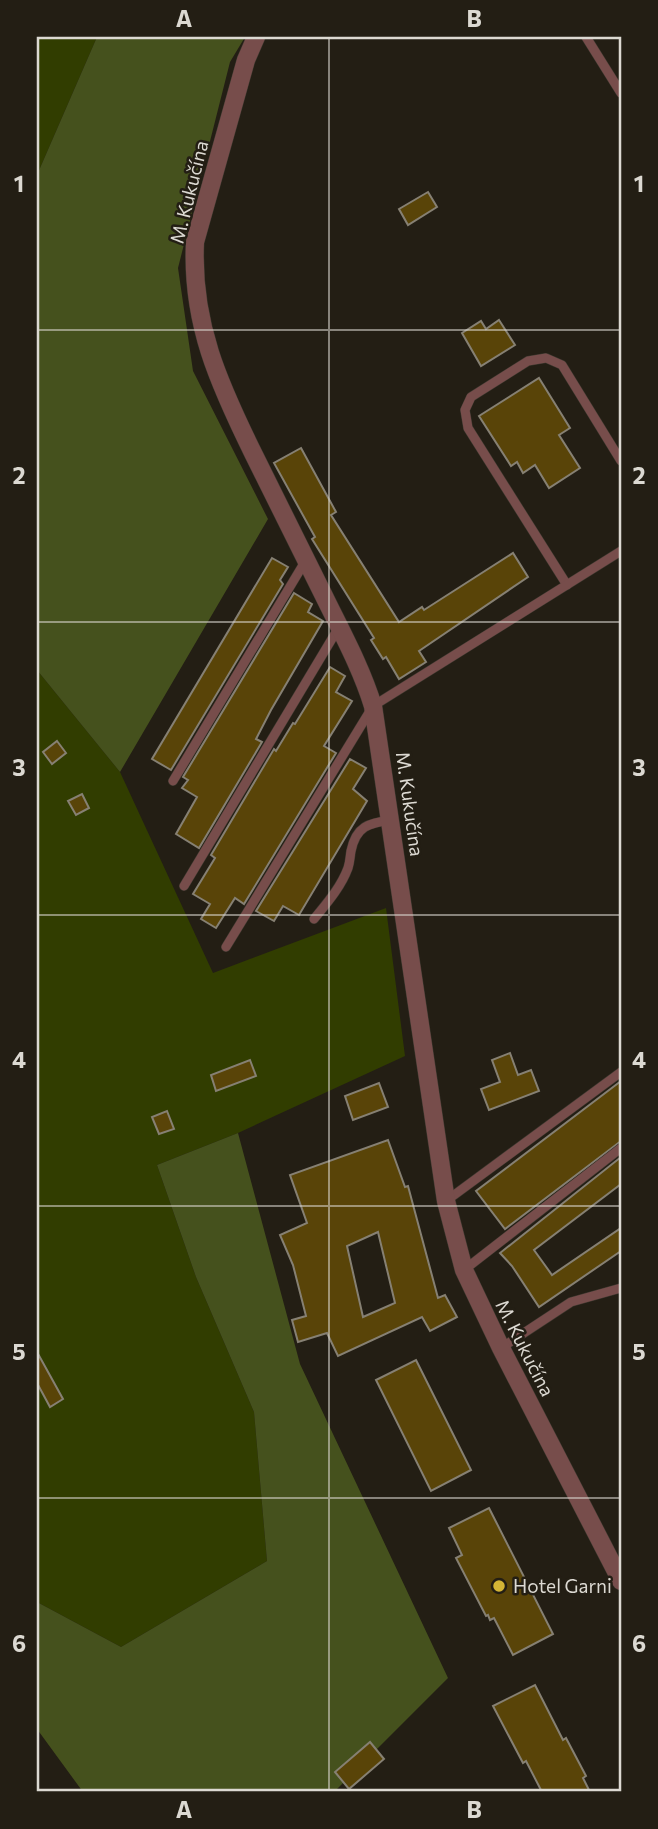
<svg xmlns="http://www.w3.org/2000/svg" width="658" height="1829" viewBox="0 0 658 1829" font-family="Commissioner,sans-serif">
<rect width="100%" height="100%" fill="#231e14"/>
<g fill="#313d00">
<path d="M 37,37 L 97,37 L 37,175 Z"/>
<path d="M 37,670 L 120,772 L 213,973 L 386,908 L 405,1056 L 238,1133 L 157,1165 L 196,1277 L 254,1412 L 267,1561 L 121,1647 L 37,1602 Z"/>
</g>
<g fill="#45511d">
<path d="M 97,37 L 245,37 L 230,62 L 178,268 L 193,371 L 268,519 L 120,772 L 37,670 L 37,175 Z"/>
<path d="M 238,1133 L 300,1364 L 448,1678 L 334,1792 L 83,1792 L 37,1729 L 37,1602 L 121,1647 L 267,1561 L 254,1412 L 196,1277 L 157,1165 Z"/>
</g>
<g fill="#594408" stroke="#868073" stroke-width="2" fill-rule="evenodd">
<path d="M 428,192 L 437,207 L 408,225 L 399,209 Z"/>
<path d="M 499,320 L 515,345 L 481,366 L 462,333 L 481,321 L 486,329 Z"/>
<path d="M 539,378 L 570,428 L 559,435 L 580,468 L 549,488 L 535,465 L 523,473 L 517,462 L 511,466 L 479,416 Z"/>
<path d="M 301,448 L 336,512 L 331,515 L 399,622 L 422,607 L 424,610 L 513,553 L 528,577 L 419,651 L 426,662 L 399,679 L 386,657 L 383,659 L 371,640 L 374,638 L 312,539 L 315,537 L 274,463 Z"/>
<path d="M 272,558 L 288,567 L 280,580 L 283,584 L 171,770 L 152,759 Z"/>
<path d="M 294,593 L 312,604 L 308,612 L 323,621 L 271,710 L 256,739 L 262,742 L 199,848 L 176,834 L 197,797 L 182,788 L 188,780 L 183,777 Z"/>
<path d="M 330,667 L 345,676 L 336,692 L 352,701 L 324,746 L 336,753 L 244,904 L 235,898 L 216,928 L 201,919 L 210,904 L 193,894 L 215,858 L 211,855 L 274,749 L 276,751 L 293,723 L 295,724 Z"/>
<path d="M 57,741 L 66,753 L 52,764 L 43,752 Z"/>
<path d="M 350,759 L 366,768 L 353,789 L 367,801 L 299,915 L 283,906 L 274,921 L 256,911 Z"/>
<path d="M 82,794 L 89,808 L 76,815 L 68,801 Z"/>
<path d="M 510,1053 L 518,1075 L 531,1070 L 539,1091 L 489,1110 L 481,1089 L 500,1082 L 492,1060 Z"/>
<path d="M 250,1060 L 256,1076 L 216,1091 L 211,1075 Z"/>
<path d="M 621,1081 L 621,1141 L 505,1229 L 476,1191 Z"/>
<path d="M 379,1083 L 388,1107 L 353,1120 L 345,1096 Z"/>
<path d="M 167,1111 L 174,1129 L 159,1134 L 152,1117 Z"/>
<path d="M 388,1140 L 405,1187 L 408,1186 L 438,1298 L 445,1295 L 457,1317 L 430,1331 L 422,1317 L 338,1356 L 327,1333 L 298,1342 L 292,1320 L 306,1316 L 293,1265 L 280,1235 L 307,1223 L 290,1175 ZM 378,1232 L 395,1303 L 363,1317 L 347,1246 Z"/>
<path d="M 621,1157 L 621,1184 L 534,1250 L 552,1275 L 621,1228 L 621,1251 L 539,1307 L 512,1266 L 500,1253 Z"/>
<path d="M 37,1352 L 63,1399 L 50,1407 L 37,1383 Z"/>
<path d="M 416,1360 L 471,1470 L 431,1491 L 376,1380 Z"/>
<path d="M 489,1508 L 553,1634 L 513,1655 L 494,1618 L 490,1620 L 488,1615 L 486,1616 L 456,1558 L 462,1555 L 449,1528 Z"/>
<path d="M 535,1685 L 563,1740 L 566,1738 L 586,1776 L 583,1778 L 590,1792 L 542,1792 L 526,1761 L 523,1763 L 493,1706 Z"/>
<path d="M 370,1742 L 384,1759 L 349,1789 L 335,1772 Z"/>
</g>
<g fill="none" stroke-linecap="round" stroke-linejoin="round">
<g stroke="#3d382f" stroke-width="10">
<g id="lane">
<path d="M 586,37 L 621,93"/>
<path d="M 567,585 L 468,428 L 465,410 L 471,397 L 528,361 L 546,358 L 562,365 L 621,461"/>
<path d="M 173,781 L 306,560"/>
<path d="M 184,886 L 339,627"/>
<path d="M 314,919 C 327,903 341,887 348,868 C 350,862 350,857 351,851 C 356,826 369,823 391,820"/>
<path d="M 226,947 L 373,706 L 621,551"/>
<path d="M 446,1201 L 621,1072"/>
<path d="M 464,1270 L 621,1148"/>
<path d="M 501,1348 L 571,1302 L 621,1288"/>
</g>
</g>
<g stroke="#3d382f" stroke-width="19">
<path id="street" d="M 256,37 L 246,60 L 195,242 C 191,323 219,384 254,455 C 277,502 300,548 323,594 C 341,631 361,667 373,706 L 446,1201 L 464,1270 L 501,1348 L 621,1581"/>
</g>
<use href="#lane" stroke="#774d4b" stroke-width="9"/>
<use href="#street" stroke="#774d4b" stroke-width="18"/>
</g>
<path fill="none" stroke="#dcd9d2" stroke-width="2" stroke-opacity="0.55" d="M 329,37 L 329,1792M 37,330 L 621,330M 37,622 L 621,622M 37,915 L 621,915M 37,1206 L 621,1206M 37,1498 L 621,1498"/>
<circle fill="#d4b535" stroke="#231e14" stroke-width="2.5" cx="499" cy="1586" r="7"/>
<g text-anchor="middle" stroke-width="5" stroke-linejoin="round" paint-order="stroke">
<g font-size="19" fill="#dcd9d2" stroke="#231e14">
<text transform="translate(189 192) rotate(-76)" y="7">M. Kukučína</text>
<text transform="translate(410 804) rotate(82)" y="7">M. Kukučína</text>
<text transform="translate(525 1348) rotate(63)" y="7">M. Kukučína</text>
</g>
<g font-size="19" fill="#dcd9d2" stroke="#231e14" text-anchor="start">
<text x="513" y="1593">Hotel Garni</text>
</g>
</g>
<rect width="658" height="1829" fill="none" stroke="#231e14" stroke-width="77"/>
<rect x="38" y="38" width="582" height="1752" fill="none" stroke="#dcd9d2" stroke-width="2.5"/>
<g font-size="23" text-anchor="middle" font-weight="bold" fill="#dcd9d2">
<text x="184" y="27">A</text>
<text x="474" y="27">B</text>
<text x="19" y="192">1</text>
<text x="639" y="192">1</text>
<text x="19" y="484">2</text>
<text x="639" y="484">2</text>
<text x="19" y="776">3</text>
<text x="639" y="776">3</text>
<text x="19" y="1068">4</text>
<text x="639" y="1068">4</text>
<text x="19" y="1360">5</text>
<text x="639" y="1360">5</text>
<text x="19" y="1652">6</text>
<text x="639" y="1652">6</text>
<text x="184" y="1818">A</text>
<text x="474" y="1818">B</text>
</g>
</svg>
